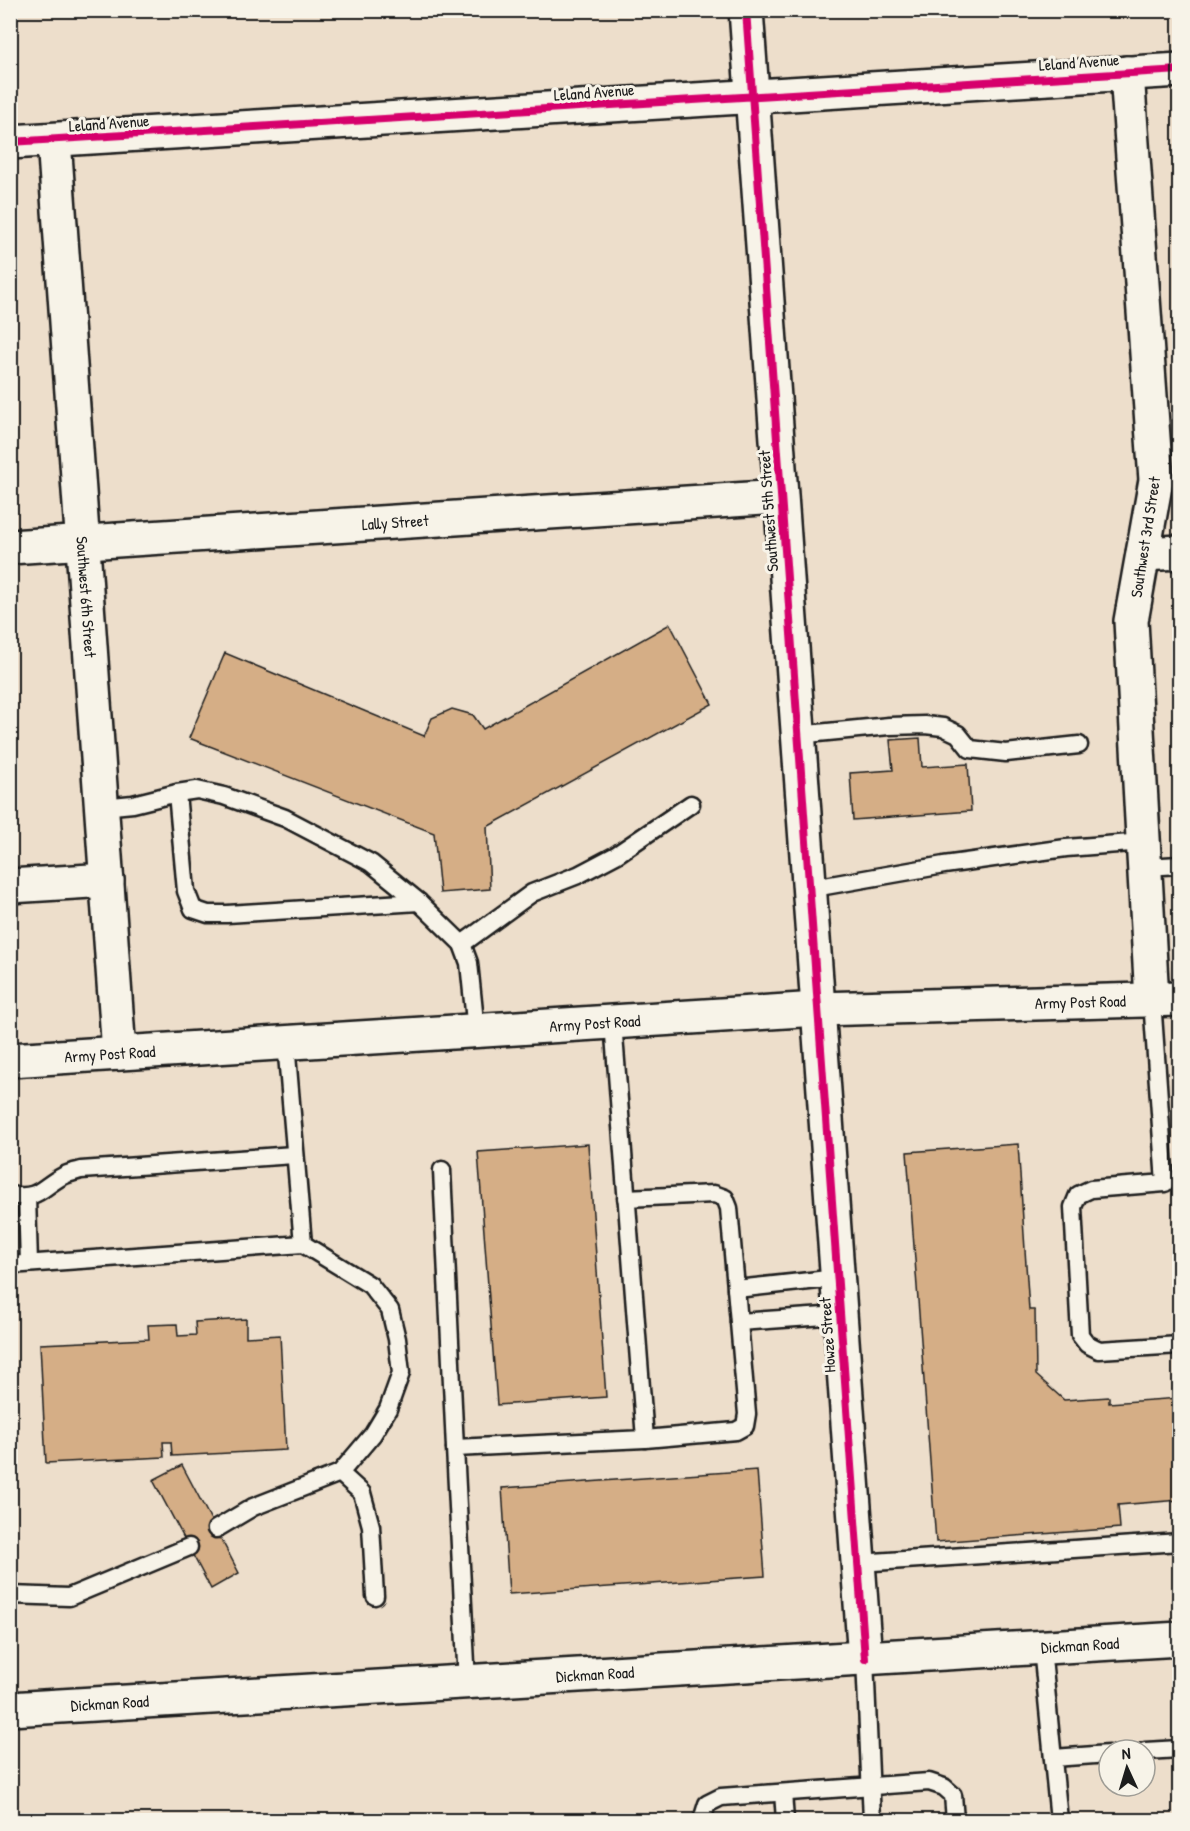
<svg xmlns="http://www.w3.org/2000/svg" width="1190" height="1831" viewBox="0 0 1190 1831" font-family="'Patrick Hand',sans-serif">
<rect width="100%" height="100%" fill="#eddecb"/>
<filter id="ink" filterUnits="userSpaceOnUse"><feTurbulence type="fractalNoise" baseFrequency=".0167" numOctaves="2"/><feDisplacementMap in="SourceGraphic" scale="12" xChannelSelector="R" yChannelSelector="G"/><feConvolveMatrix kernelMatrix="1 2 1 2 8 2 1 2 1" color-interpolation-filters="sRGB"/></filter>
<g filter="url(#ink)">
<g fill="#d5ae86" stroke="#1c1c1c" stroke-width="1.5">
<path d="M 670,624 L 712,704 L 487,827 L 490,889 L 440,893 L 434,833 L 189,738 L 225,653 L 424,736 L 432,718 L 452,709 L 473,715 L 483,729 Z"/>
<path d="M 920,738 L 922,767 L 968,764 L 971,811 L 853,820 L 850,773 L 893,770 L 890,740 Z"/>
<path d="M 588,1144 L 606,1397 L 497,1405 L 478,1152 Z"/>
<path d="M 1018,1144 L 1029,1310 L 1035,1310 L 1036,1375 L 1064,1400 L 1109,1397 L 1109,1403 L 1180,1398 L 1180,1500 L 1118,1505 L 1120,1528 L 936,1542 L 907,1152 Z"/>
<path d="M 246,1319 L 246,1337 L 280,1335 L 286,1450 L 172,1456 L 171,1442 L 163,1442 L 164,1457 L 46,1463 L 40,1344 L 149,1339 L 148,1325 L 177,1324 L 178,1336 L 196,1335 L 195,1322 Z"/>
<path d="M 182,1465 L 239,1573 L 211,1589 L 153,1480 Z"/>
<path d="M 757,1470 L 765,1576 L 509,1594 L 502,1488 Z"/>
</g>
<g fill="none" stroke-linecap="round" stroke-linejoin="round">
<g stroke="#1c1c1c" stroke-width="21">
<g id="lane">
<path d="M 797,735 L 889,726 L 925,725 L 943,727 L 958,734 L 970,749 L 1006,753 L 1079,745"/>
<path d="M 177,793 L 186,891 L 193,909 L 208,914 L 227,914 L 419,902"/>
<path d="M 102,807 L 133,804 L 177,793 L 197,790 L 224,796 L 285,818 L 371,863 L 419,902 L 462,944 L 469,963 L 476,1031"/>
<path d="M 1145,867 L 1180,865"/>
<path d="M 808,889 L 944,865 L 1066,848 L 1144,842"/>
<path d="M 462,944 L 532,893 L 578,875 L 616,855 L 691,804"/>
<path d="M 1152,1000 L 1165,1183 L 1091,1189 L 1078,1195 L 1073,1207 L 1080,1335 L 1087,1344 L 1099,1350 L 1180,1345"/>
<path d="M 442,1170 L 455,1448"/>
<path d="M 10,1195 C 40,1200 40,1188 63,1176 C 68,1173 75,1172 81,1170 L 294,1155"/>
<path d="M 27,1197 L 29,1263"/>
<path d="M 626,1198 L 714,1194 L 725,1198 L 729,1208 L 747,1414 L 745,1426 L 736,1431 L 645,1439"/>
<path d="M 10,1265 L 303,1244"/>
<path d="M 736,1289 L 837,1278"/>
<path d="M 739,1322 L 839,1315"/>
<path d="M 340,1473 L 362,1493 L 371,1526 L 375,1596"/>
<path d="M 216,1529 L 253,1507 L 340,1473 L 373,1434 L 388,1409 L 401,1373 L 397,1339 L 390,1310 L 370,1285 L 303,1244 L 286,1043"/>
<path d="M 858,1563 L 1180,1542"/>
<path d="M 10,1595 L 69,1597 L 189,1547"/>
<path d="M 1042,1648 L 1059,1820"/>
<path d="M 865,1659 L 872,1820"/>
<path d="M 467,1683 L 455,1448 L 645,1439 L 613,1022"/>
<path d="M 1145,1751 L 1180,1749"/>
<path d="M 1053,1758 L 1109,1754"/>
<path d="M 783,1793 L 785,1820"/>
<path d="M 702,1820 L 707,1804 L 721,1797 L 929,1782 L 944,1787 L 953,1795 L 955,1820"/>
</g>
</g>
<g stroke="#1c1c1c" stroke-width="38">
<g id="street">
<path d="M 746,10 L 865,1659"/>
<path d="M 1127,73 L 1156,480 L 1131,621 L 1152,1000"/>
<path id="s1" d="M 54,140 L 119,1053"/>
<path d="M 10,142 L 1180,70"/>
<path id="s2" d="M 10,547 L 780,497"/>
<path d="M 1143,554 L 1180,552"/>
<path d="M 10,886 L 107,880"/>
<path id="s3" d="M 10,1709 L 1180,1639"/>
</g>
</g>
<g stroke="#1c1c1c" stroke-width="38">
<g id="secondary">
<path id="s4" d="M 10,1060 L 817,1009 L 1180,999"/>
</g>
</g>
<use href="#lane" stroke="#f7f3e8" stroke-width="16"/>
<use href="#street" stroke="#f7f3e8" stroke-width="33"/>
<use href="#secondary" stroke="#f7f3e8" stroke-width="33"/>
<g stroke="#f7f3e8" stroke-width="11">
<g id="cycleway">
<path d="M 746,10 L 865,1659"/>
<path d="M 10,142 L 1180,70"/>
</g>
</g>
<use href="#cycleway" stroke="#d6006c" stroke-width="8"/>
</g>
</g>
<g text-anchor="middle" stroke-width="6" stroke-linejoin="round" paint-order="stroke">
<g font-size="16" fill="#1c1c1c" stroke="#f7f3e8">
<text transform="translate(1079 62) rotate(-4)" y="6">Leland Avenue</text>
<text transform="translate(594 92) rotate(-4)" y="6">Leland Avenue</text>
<text transform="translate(109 123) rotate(-4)" y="6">Leland Avenue</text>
<text transform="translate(768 511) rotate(-94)" y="6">Southwest 5th Street</text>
<text dy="6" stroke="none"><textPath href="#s2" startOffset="386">Lally Street</textPath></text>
<text transform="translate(1145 537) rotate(-81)" y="6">Southwest 3rd Street</text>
<text dy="6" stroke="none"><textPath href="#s1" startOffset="458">Southwest 6th Street</textPath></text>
<text dy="6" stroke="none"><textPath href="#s4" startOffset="1072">Army Post Road</textPath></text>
<text dy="6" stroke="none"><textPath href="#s4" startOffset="586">Army Post Road</textPath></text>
<text dy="6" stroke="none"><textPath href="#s4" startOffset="100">Army Post Road</textPath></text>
<text transform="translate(827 1335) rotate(-94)" y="6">Howze Street</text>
<text dy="6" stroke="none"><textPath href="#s3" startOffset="1072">Dickman Road</textPath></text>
<text dy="6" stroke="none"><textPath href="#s3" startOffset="586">Dickman Road</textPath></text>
<text dy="6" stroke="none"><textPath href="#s3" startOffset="100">Dickman Road</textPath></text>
</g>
</g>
<rect width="1190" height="1831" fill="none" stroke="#f7f3e8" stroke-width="36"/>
<rect x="18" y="18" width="1154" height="1795" fill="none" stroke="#1c1c1c" stroke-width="2" filter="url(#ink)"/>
<g transform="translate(1127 1768) rotate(356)"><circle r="28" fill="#f7f3e8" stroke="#9f9d96" stroke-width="1.5"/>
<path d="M0-4.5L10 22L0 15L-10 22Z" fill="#1c1c1c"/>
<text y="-9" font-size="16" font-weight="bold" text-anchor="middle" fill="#1c1c1c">N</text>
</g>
</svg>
